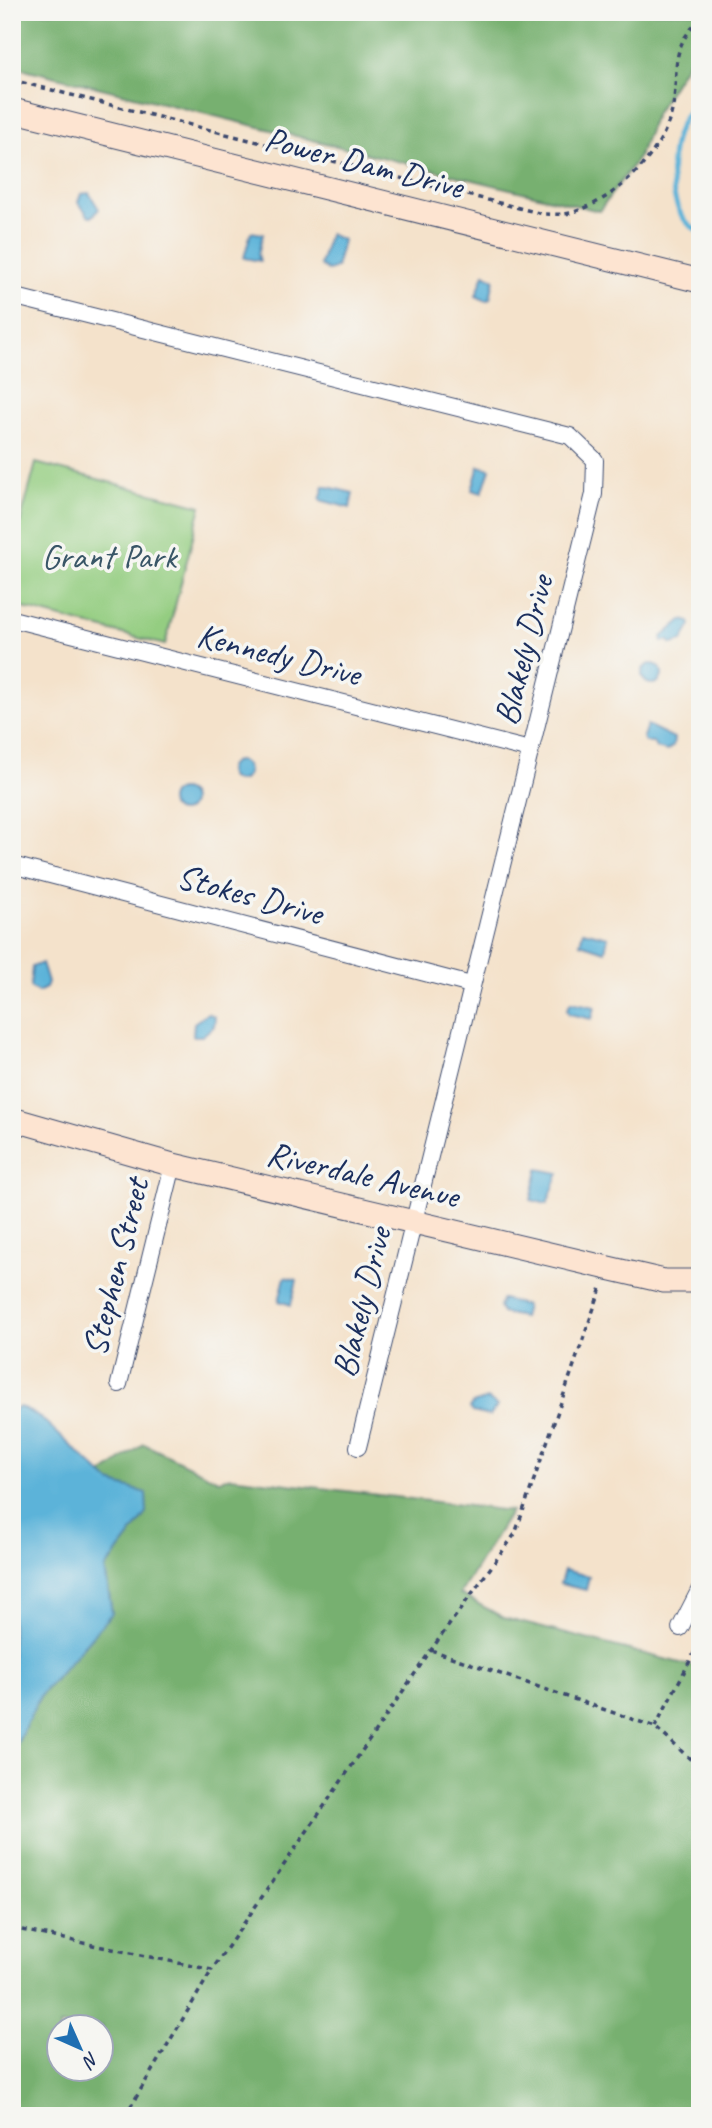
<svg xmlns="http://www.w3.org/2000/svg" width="712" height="2128" viewBox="0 0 712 2128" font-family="Caveat,sans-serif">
<rect width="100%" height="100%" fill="#f6f6f2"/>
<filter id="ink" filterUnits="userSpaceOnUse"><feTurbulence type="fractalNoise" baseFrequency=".0143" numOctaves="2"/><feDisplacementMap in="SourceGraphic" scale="14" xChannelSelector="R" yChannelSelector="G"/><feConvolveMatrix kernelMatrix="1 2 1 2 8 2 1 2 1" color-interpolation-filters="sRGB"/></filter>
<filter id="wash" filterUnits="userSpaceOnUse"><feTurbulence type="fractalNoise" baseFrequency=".00686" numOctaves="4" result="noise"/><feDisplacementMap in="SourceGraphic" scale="28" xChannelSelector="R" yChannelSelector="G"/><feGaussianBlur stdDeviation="1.57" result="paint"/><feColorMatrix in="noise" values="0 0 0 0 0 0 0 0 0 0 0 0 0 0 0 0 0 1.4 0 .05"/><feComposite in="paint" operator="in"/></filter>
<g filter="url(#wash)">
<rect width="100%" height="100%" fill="#f4e2cb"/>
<path fill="#94cd81" stroke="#587e70" stroke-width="2" d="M 36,463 L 201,506 L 165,645 L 12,605 L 12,554 Z"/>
<g fill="#77b06f" stroke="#497066" stroke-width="2" fill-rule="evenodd">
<path d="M 12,12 L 700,12 L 700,42 L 656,113 L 638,158 L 599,211 L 12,66 Z"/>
<path d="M 144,1444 L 218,1480 L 231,1477 L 511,1511 L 460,1594 L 504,1618 L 700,1668 L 700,2116 L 12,2116 L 12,1754 L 40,1696 L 112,1613 L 105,1569 L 147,1513 L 101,1475 ZM 60,2026 L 102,2026 L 102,2068 L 60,2068 Z"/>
</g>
<g fill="#5cb3d9" stroke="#3c719c" stroke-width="2">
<path d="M 89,193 L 99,209 L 93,216 L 89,216 L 78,202 L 81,194 Z"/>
<path d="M 251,232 L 263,234 L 258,254 L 260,261 L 244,258 Z"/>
<path d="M 329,234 L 343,240 L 336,268 L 328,271 L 320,265 Z"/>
<path d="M 484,274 L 494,279 L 490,299 L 486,301 L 476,296 Z"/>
<path d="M 479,466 L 490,469 L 482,493 L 472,490 Z"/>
<path d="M 324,486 L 353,493 L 350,508 L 320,500 Z"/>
<path d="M 682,620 L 690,622 L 691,625 L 682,641 L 672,644 L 668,640 L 663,642 L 662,637 Z"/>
<circle cx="652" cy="674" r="10"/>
<path d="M 647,725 L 674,738 L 673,746 L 667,751 L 656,748 L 653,742 L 645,742 L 643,737 Z"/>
<circle cx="238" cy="771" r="10"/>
<circle cx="181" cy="801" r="11"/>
<path d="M 583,931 L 608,937 L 605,951 L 580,943 Z"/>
<path d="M 42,963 L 48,983 L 46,988 L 38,992 L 30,987 L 32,967 Z"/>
<path d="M 571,1002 L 595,1007 L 592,1019 L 569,1014 L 567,1009 Z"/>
<path d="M 208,1013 L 215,1017 L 214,1026 L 202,1036 L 193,1036 L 194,1023 Z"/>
<path d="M 538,1169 L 559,1173 L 547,1204 L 531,1200 Z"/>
<path d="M 285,1277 L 297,1280 L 291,1305 L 279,1301 Z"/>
<path d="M 503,1299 L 526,1306 L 523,1317 L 502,1313 L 499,1307 Z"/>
<path d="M 488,1399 L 497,1406 L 490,1416 L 473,1412 L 470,1408 L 472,1404 Z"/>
<path d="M 20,1407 L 40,1417 L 110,1482 L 146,1493 L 147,1513 L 105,1569 L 112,1613 L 40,1696 L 12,1754 L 12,1410 Z"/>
<path d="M 564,1570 L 589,1576 L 586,1590 L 560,1584 Z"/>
</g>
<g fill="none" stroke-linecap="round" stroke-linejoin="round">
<path stroke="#5cb3d9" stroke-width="5" d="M 700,95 C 692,107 681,120 677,133 C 668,160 667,219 700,231"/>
</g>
</g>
<g filter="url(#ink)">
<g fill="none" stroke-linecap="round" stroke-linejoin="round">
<g stroke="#3c4a6e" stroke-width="18">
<g id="street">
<path d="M 12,296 L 570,436 L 595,460 L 594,494 L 358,1447"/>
<path d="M 12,619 L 530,750"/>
<path d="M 12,865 L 471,985"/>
<path d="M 119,1384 L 173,1165"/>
<path d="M 680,1628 L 700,1589"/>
</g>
</g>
<g stroke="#3c4a6e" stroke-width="25">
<g id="secondary">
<path d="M 12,110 L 700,281"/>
<path d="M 12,1119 L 173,1165 L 608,1268 L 664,1281 L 700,1281"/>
</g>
</g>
<g stroke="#3c4a6e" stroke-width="3.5" stroke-dasharray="5 5" stroke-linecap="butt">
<path d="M 12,80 L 543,214 C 551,214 562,215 570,213 C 617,201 669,149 674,99 C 678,65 671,46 700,20"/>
<path d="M 431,1650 L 655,1727 L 700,1768"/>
<path d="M 655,1727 L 700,1642"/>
<path d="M 12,1928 L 212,1970 L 431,1650 L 515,1534 L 602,1285"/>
<path d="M 125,2116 L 212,1970"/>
</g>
<use href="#street" stroke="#fff" stroke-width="16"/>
<use href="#secondary" stroke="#fde4d1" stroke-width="23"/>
</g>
</g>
<g text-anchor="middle" stroke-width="7" stroke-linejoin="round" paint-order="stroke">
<g font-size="35" fill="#1b2f5e" stroke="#f6f6f2">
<text transform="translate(364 162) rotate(14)" y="12">Power Dam Drive</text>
<text transform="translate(523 650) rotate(-76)" y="12">Blakely Drive</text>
<text transform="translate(279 654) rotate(14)" y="12">Kennedy Drive</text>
<text transform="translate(250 894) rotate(15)" y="12">Stokes Drive</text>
<text transform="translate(363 1174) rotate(13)" y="12">Riverdale Avenue</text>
<text transform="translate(115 1267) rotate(-76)" y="12">Stephen Street</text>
<text transform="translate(361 1302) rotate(-76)" y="12">Blakely Drive</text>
</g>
<g font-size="35" fill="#395667" stroke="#f6f6f2">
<text x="109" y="568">Grant Park</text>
</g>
</g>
<rect width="712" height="2128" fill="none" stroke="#f6f6f2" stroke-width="42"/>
<g transform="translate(80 2048) rotate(135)"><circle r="33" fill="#f6f6f2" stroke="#9ea6b7" stroke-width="2"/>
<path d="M0-5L12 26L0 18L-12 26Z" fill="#1f6fb2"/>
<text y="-10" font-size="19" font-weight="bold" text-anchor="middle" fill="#1b2f5e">N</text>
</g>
</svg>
